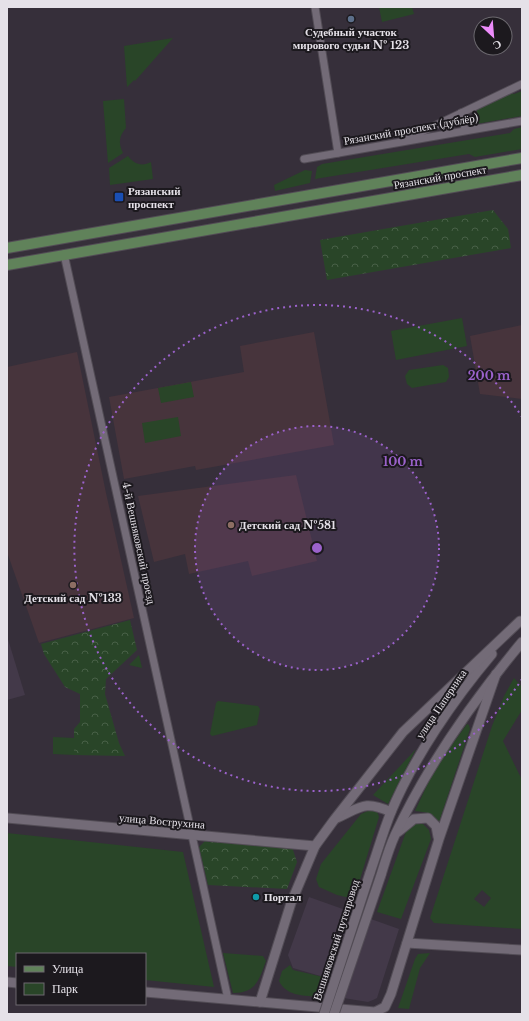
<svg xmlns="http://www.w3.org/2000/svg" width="529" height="1021" viewBox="0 0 529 1021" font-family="'Libre Baskerville',serif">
<defs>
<pattern id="forest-crowns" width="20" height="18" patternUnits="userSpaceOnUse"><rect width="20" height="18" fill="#294528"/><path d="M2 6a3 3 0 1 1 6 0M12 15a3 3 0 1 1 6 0" fill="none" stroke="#486047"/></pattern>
</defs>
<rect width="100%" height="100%" fill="#362f3a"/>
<g fill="#433949">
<path d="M 7,636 L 25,695 L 7,700 Z"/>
<path d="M 309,897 L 399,929 L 377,998 L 373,1000 L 368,1002 L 319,994 L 324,977 L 293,968 L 288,955 Z"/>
</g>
<g fill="#47343c">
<path d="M 522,325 L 522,399 L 480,394 L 470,336 Z"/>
<path d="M 314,332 L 334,445 L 196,470 L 195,466 L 124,479 L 109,397 L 244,372 L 240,346 Z"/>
<path d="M 77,352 L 106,493 L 134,618 L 39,643 L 7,552 L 7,367 Z"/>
<path d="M 296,475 L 317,561 L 252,576 L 248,561 L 189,574 L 185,554 L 154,562 L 138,496 Z"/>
</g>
<g fill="#294528" fill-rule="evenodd">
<path d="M 379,7 L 412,7 L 414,14 L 382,22 Z"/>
<path d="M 173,38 L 135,81 L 134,80 L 127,87 L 124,46 Z"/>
<path d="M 522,91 L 522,116 L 476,124 L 477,109 L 508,92 L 514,94 Z"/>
<path d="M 124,99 L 126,128 C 119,136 118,143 123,153 L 108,163 L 103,101 Z"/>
<path d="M 522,127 L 522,149 L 475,157 L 469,154 L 315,179 L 317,167 L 322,164 L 510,133 L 514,129 Z"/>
<path d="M 128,156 C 134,164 142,167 151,162 L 153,179 L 110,185 L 109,168 Z"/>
<path d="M 305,170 L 312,171 L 310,183 L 275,191 L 274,185 Z"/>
<path d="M 462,318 L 467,346 L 396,360 L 391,331 Z"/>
<path d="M 443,365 L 448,368 L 449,377 L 446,382 L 412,388 L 407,384 L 405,376 L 409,370 Z"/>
<path d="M 191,382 L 194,397 L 161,403 L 158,388 Z"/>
<path d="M 178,417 L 181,436 L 145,443 L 142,423 Z"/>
<path d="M 139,655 L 142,668 L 129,665 Z"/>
<path d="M 514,678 L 522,687 L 522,710 L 503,741 L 522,780 L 522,929 L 434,923 L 430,918 L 492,726 L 504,696 ZM 482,890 L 491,898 L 484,907 L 474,899 Z"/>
<path d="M 218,701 L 258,706 L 260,709 L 257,725 L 212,736 L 210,734 L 216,703 Z"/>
<path d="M 467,724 L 469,725 L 470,729 L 439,822 C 433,813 426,812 415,811 L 435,768 Z"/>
<path d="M 53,737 L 74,738 L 74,755 L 53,754 Z"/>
<path d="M 416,749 L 388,804 L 373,795 Z"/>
<path d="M 370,810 L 377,811 L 379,817 L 354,899 L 337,895 L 319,887 L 316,879 L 321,864 L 361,814 Z"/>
<path d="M 415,824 L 423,824 L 429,830 L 431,839 L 401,919 L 377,912 L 407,829 Z"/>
<path d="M 7,833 L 183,852 L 214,987 L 145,980 L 145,954 L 17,954 L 17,967 L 7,966 Z"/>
<path d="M 223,953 L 263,956 L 266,961 C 259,980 256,993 233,993 Z"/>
<path d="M 430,953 L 420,968 L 409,1009 L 398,1008 L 415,959 L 418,954 Z"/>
<path d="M 290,965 L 293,970 L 323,977 L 317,997 C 301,995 287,996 279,981 L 282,971 Z"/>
</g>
<g fill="url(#forest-crowns)">
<path d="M 493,210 L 508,229 L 511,248 L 327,280 L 320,240 Z"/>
<path d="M 130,620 L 137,650 L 106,679 L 105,694 L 119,743 L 125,756 L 74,755 L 74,729 L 80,722 L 80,694 L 65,687 L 44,654 L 41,644 Z"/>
<path d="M 208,838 L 292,847 L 297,862 L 287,889 L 208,885 L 199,847 Z"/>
</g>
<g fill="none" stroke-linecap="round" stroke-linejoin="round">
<g stroke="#524c55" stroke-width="9">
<g id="street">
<path d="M 315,7 L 338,153"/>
<path d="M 461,113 L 465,130"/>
<path d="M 409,138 L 522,84"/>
<path d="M 304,159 L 522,121"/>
<path d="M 64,254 L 228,999"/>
</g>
</g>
<g stroke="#524c55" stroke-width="11">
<g id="secondary">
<path d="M 7,818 L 315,846"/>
<path d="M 337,818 C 361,807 365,800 391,812"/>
<path d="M 398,832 L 414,819 L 428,818 L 436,826 L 438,837"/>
<path d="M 370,873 C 377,853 383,832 391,812 C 414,757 454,699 492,654"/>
<path d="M 381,875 C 385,862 389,848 395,835 C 428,764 472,702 522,642"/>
<path d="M 407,943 L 522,950"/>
<path d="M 7,982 L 17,983"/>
<path d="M 145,992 L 375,1012 L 385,1007 L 391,994 L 439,839 L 496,674"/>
<path d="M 260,1002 L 291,903 L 315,846 L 334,820 L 403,732 L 520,621"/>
</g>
</g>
<g stroke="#524c55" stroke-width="12">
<g id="primary">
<path d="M 7,248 L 522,158"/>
<path d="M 7,265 L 522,175"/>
</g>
</g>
<use href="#street" stroke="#736b77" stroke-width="7"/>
<use href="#secondary" stroke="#736b77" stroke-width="9"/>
<use href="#primary" stroke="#60825a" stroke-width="10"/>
<g stroke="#524c55" stroke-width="11" stroke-linecap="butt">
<g id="secondary-bridge">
<path d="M 324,1014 L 370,873"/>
<path d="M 334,1014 L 381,875"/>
</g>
</g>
<use href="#secondary-bridge" stroke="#736b77" stroke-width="9"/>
</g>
<circle cx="317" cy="548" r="122" fill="#9b62cb" fill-opacity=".12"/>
<g fill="none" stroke="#9b62cb" stroke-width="2" stroke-dasharray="2 4">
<circle cx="317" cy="548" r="122"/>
<path d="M522 679A243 243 0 1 1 522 417"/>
</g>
<circle fill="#5c6f8a" stroke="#1c191e" stroke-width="1.5" cx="351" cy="19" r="4"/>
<rect fill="#1a4fb4" stroke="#1c191e" stroke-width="1.5" x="114" y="192" width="10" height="10" rx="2"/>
<g fill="#8d6e63" stroke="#1c191e" stroke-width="1.5">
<circle cx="231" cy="525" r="4"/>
<circle cx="73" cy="585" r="4"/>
</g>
<circle fill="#0f9aa8" stroke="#1c191e" stroke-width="1.5" cx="256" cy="897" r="4"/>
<g text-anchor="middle" stroke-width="4" stroke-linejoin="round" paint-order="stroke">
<g font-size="11" font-weight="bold" fill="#e5e1e8" stroke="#1c191e" text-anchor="start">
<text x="351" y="36" text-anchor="middle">Судебный участок<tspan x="351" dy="13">мирового судьи № 123</tspan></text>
<text x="128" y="195">Рязанский<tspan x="128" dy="13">проспект</tspan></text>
<text x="239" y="529">Детский сад №581</text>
<text x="73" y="602" text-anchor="middle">Детский сад №133</text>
<text x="264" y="901">Портал</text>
</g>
<g font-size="11" fill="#e5e1e8" stroke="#1c191e">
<text transform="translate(411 129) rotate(-10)" y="4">Рязанский проспект (дублёр)</text>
<text transform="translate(440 177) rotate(-10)" y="4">Рязанский проспект</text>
<text transform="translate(139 543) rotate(78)" y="4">4-й Вешняковский проезд</text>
<text transform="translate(441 704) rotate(-56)" y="4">улица Паперника</text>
<text transform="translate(162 821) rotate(5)" y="4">улица Вострухина</text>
<text transform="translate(336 940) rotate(-72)" y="4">Вешняковский путепровод</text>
</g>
</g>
<circle cx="317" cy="548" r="6" fill="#9b62cb" stroke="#1c191e" stroke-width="2"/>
<g font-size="12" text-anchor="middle" font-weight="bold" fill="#9b62cb" stroke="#1c191e" stroke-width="4" stroke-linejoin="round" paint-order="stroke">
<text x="489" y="380">200 m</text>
<text x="403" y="466">100 m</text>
</g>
<rect width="529" height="1021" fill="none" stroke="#e5e1e8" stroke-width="16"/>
<rect x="16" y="953" width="130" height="52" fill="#1c191e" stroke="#6c696f"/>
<rect x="24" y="966" width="20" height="6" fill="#60825a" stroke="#6c696f"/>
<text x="52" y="973" font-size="12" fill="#e5e1e8">Улица</text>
<rect x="24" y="983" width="20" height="12" fill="#294528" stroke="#6c696f"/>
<text x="52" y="993" font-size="12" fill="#e5e1e8">Парк</text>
<g transform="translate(493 36) rotate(154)"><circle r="19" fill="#1c191e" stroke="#6c696f"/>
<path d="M0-3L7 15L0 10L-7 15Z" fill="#ec8cfa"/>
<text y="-6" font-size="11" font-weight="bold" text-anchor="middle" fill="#e5e1e8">С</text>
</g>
</svg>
